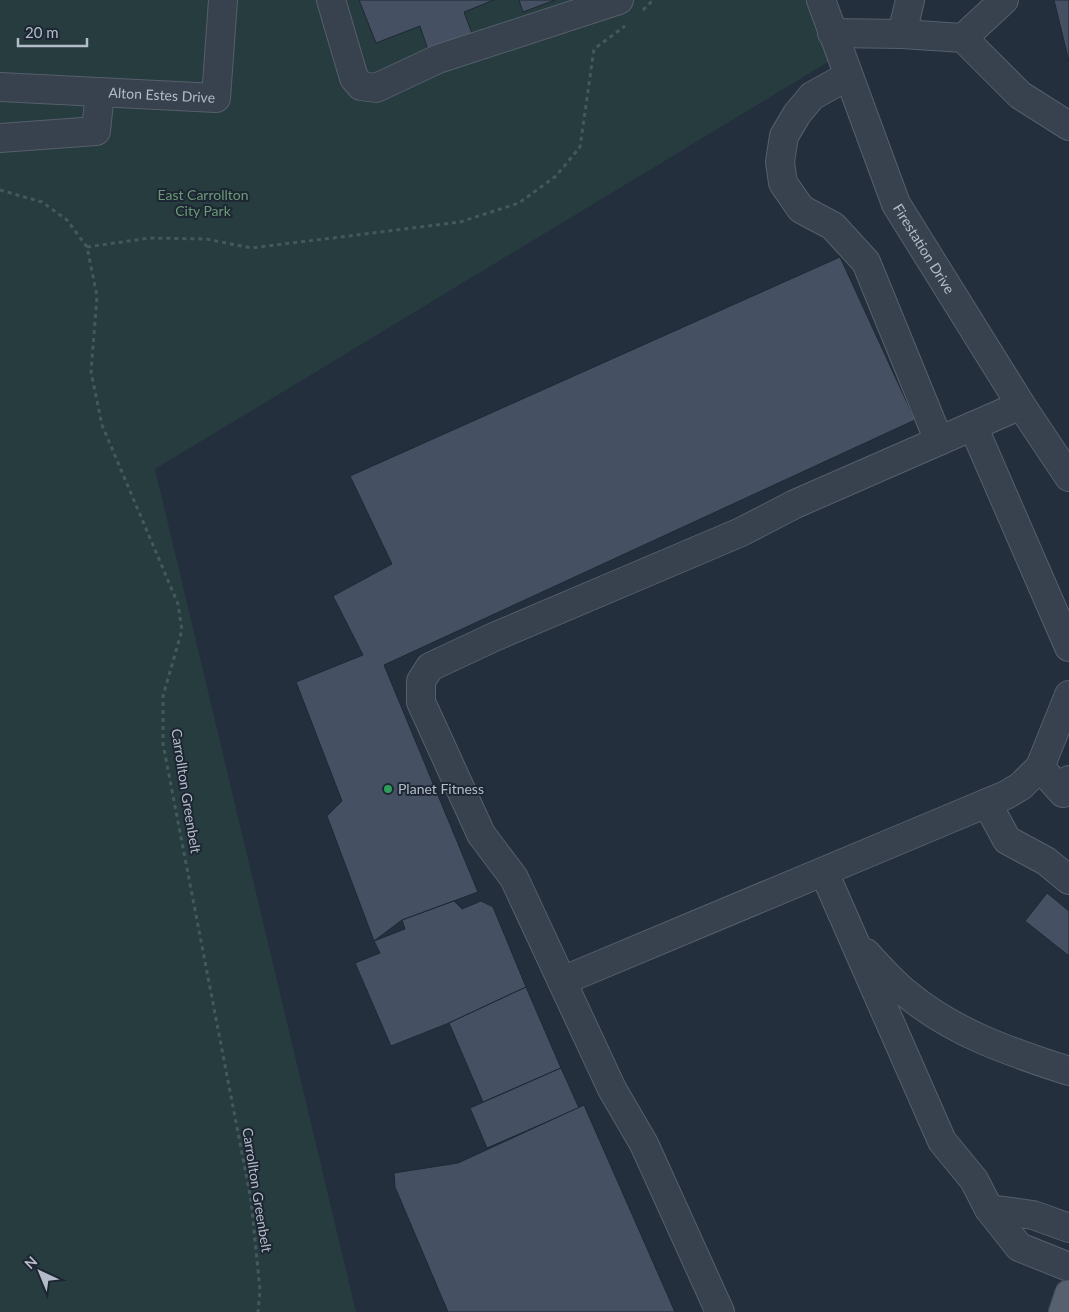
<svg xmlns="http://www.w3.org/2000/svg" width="1069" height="1312" viewBox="0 0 1069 1312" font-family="Lato,sans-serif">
<rect width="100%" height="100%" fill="#242f3e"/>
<path fill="#263c3f" d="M 0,0 L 820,0 L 838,56 L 155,469 L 356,1312 L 0,1312 Z"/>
<g fill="#455162" stroke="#1f2835">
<path d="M 359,0 L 494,0 L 464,12 L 473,36 L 429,53 L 420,26 L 376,43 Z"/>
<path d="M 519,0 L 555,0 L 523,12 Z"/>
<path d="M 1054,0 L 1069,0 L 1069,62 Z"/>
<path d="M 840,257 L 915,420 L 384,665 L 478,892 L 402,920 L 374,941 L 327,816 L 342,801 L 296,682 L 363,655 L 333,596 L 392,564 L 350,476 Z"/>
<path d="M 1047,893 L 1069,911 L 1069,956 L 1025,921 Z"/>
<path d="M 454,901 L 462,909 L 481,901 L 493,907 L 526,987 L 449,1023 L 391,1046 L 355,963 L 380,953 L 374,941 L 405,929 L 402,920 Z"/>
<path d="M 526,987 L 561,1068 L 483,1102 L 449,1023 Z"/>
<path d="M 561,1068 L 579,1108 L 487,1148 L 470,1108 Z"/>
<path d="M 584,1105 L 675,1312 L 448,1312 L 395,1187 L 394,1173 L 458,1163 Z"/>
</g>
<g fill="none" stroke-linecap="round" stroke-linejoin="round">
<g stroke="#565f6c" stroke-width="30">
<g id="minor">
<path d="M 331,0 L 354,78 L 361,86 L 376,88 L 438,59 L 619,0"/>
<path id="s1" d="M 821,0 L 896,204 L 1021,405 L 1069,477"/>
<path d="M 832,33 L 902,34 L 963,38 L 1020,95 L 1069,126"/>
<path d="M 902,34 L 910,0"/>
<path d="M 963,38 L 1004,0"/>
<path d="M 848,76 L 812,96 L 797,114 L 784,136 L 780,162 L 783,183 L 801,209 L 833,226 L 866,262 L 939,441"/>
<path id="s2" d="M 0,87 L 216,98 L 223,0"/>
<path d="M 0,138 L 96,131 L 100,92"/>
<path d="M 973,426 L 1069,647"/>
<path d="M 1040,767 L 1069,695"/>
<path d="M 987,803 L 1007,840 L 1046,861 L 1069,880"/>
<path d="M 824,872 L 942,1141 L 974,1180 L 989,1209 L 1019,1247 L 1069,1267"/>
<path d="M 866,953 C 879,967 892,982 907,994 C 953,1033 1013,1053 1069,1071"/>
<path d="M 562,981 L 1006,795 L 1021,786 L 1040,767 L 1063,793 L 1069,780"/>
<path d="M 989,1209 L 1033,1215 L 1069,1228"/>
<path d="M 720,1312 L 644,1144 L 612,1089 L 514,878 L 481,834 L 421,702 L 421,681 L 430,667 L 494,637 L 741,532 L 795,504 L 1021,405"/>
</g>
</g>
<g stroke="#414a57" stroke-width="30">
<path id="major" d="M 1063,1312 L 1069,1294"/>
</g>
<g stroke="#44595c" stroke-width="3" stroke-dasharray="4 4" stroke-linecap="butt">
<path d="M 643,10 L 653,0"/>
<path d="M 0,190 L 42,202 L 67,220 L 87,247 L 97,296 L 91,372 L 102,425 L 178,604 L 182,630 L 163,696 L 163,744 L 251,1200 L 260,1290 L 258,1312"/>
<path d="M 87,247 L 150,238 L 206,239 L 252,248 L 460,222 L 519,203 L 556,176 L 580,147 L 594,49 L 625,26"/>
</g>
<use href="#minor" stroke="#38414e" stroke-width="28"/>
<use href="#major" stroke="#56606e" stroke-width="28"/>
</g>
<circle fill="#2e9e5b" stroke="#1d2633" stroke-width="2" cx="388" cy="789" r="5"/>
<g text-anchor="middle" stroke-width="4" stroke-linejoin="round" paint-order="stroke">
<g font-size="14" fill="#b4bcc9" stroke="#1d2633">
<text dy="5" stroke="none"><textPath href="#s2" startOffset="162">Alton Estes Drive</textPath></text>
<text dy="5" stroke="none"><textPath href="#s1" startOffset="270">Firestation Drive</textPath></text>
<text transform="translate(186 791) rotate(81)" y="5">Carrollton Greenbelt</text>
<text transform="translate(257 1190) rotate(81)" y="5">Carrollton Greenbelt</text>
</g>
<g font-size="14" fill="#6b9a76" stroke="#1d2633">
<text x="203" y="200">East Carrollton<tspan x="203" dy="16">City Park</tspan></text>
</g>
<g font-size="14" fill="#b4bcc9" stroke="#1d2633" text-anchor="start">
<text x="398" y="794">Planet Fitness</text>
</g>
</g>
<g transform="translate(40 1272) rotate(316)" stroke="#1d2633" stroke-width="4" paint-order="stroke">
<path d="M0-4L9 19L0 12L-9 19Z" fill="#b4bcc9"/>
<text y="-8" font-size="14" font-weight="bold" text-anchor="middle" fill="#b4bcc9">N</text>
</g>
<path d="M18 38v8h69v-8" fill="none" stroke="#b4bcc9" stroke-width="2.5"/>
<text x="25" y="38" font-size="15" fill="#b4bcc9" stroke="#1d2633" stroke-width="4" paint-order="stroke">20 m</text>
</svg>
